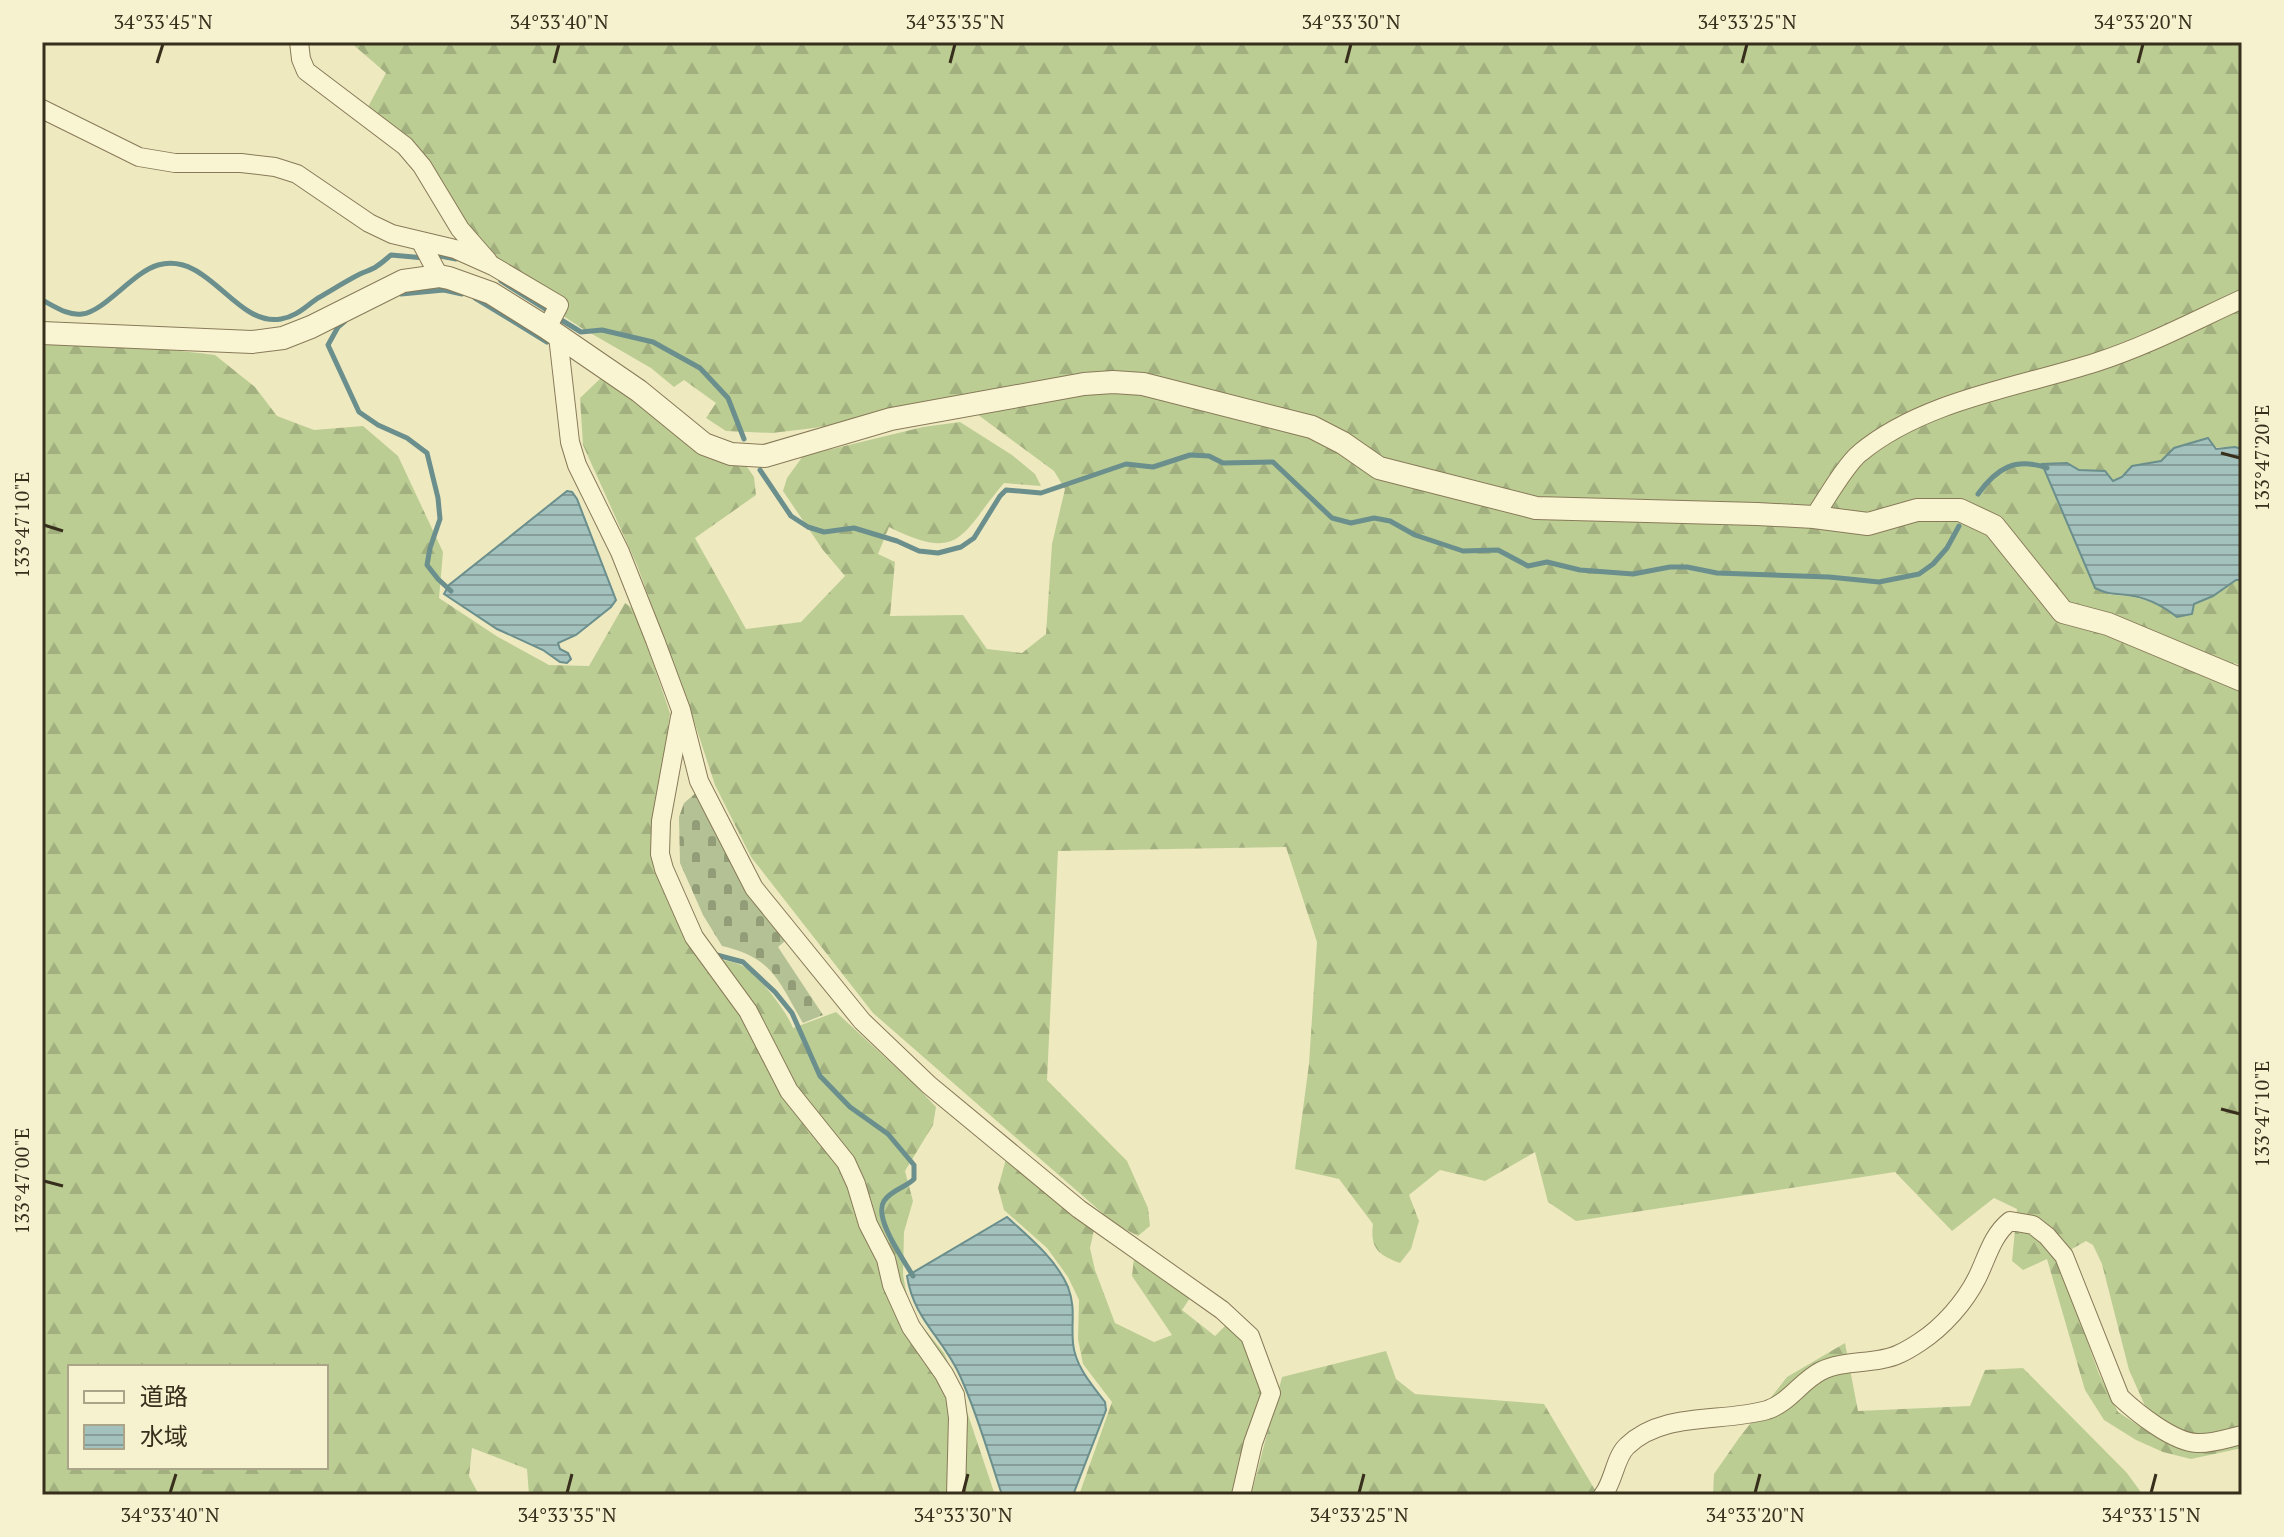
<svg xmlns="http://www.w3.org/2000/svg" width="2284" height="1537" viewBox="0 0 2284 1537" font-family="'PT Serif','Noto Sans JP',serif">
<defs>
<pattern id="forest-firs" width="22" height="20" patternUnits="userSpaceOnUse" patternTransform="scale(2)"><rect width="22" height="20" fill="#bccd94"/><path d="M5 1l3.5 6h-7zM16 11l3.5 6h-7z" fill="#a2b07f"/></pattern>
<pattern id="cemetery-stones" width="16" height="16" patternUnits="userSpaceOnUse" patternTransform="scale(2)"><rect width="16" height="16" fill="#b3c194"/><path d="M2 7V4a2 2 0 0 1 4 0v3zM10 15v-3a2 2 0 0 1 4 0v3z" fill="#929d78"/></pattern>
<pattern id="water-rules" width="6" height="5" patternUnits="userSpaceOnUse" patternTransform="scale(2)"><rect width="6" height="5" fill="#a3c1bd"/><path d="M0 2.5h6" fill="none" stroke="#869d99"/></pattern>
</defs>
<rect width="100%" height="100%" fill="#efe9c0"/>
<g fill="url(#forest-firs)" fill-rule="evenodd">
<path d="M 350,42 L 2242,42 L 2242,449 L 2235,447 L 2174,448 L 2161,461 L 2132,466 L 2122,477 L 2113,481 L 2104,471 L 2079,470 L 2109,595 C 2137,595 2155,601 2177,617 L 2194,604 L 2213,596 L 2236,580 L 2242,580 L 2242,666 L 2234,663 L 2227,680 L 2242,691 L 2242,723 L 2240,727 L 2242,737 L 2242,1430 L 2197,1437 L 2169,1426 L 2146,1408 L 2129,1370 L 2102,1264 L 2093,1245 L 2086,1241 L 2072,1249 L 2063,1274 L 2099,1374 L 2118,1412 L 2147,1431 L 2166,1440 L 2242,1443 L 2242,1448 L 2191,1459 L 2163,1452 L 2136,1440 L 2104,1420 L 2085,1390 L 2047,1259 L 2023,1270 L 2012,1261 L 2017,1209 L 1994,1198 L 1952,1231 L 1895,1172 L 1576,1221 L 1548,1202 L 1535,1152 L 1485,1181 L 1440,1170 L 1409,1195 L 1419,1221 L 1411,1249 L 1400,1263 C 1378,1255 1370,1248 1373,1224 L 1339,1179 L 1295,1169 L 1309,1064 L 1317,942 L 1286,847 L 1058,851 L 1047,1080 L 1127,1161 L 1148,1208 L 1150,1226 L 1138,1236 L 1115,1224 L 873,1013 L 751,857 L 715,785 L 694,721 L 637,565 L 583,445 L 580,398 L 602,377 L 745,464 L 754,477 L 756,495 L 695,538 L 746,629 L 801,622 L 845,576 L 823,550 L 783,491 L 787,478 L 803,456 L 923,427 L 960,422 L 1012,455 L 1035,474 L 1041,486 L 1004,483 C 961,533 962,564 889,527 L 878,554 L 895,562 L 890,616 L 963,615 L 987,649 L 1022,653 L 1046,634 L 1052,544 L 1065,489 L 1054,471 L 958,400 L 814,428 L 772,433 L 726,431 L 706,418 L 716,403 L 684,380 L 674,387 L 651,368 L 580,327 L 454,244 L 458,218 L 368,107 L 386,73 Z"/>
<path d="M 42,341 L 121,344 L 215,355 L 255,387 L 277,416 L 314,430 L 363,426 L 398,456 L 443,552 L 439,598 L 498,637 L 549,665 L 589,666 L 625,603 L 635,610 L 670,713 L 651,855 L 710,958 C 720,960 733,961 741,965 C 758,974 786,1010 793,1028 L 836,1012 L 914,1084 L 936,1107 L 933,1125 L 905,1171 L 913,1201 L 904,1232 L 903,1275 L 910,1311 L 944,1353 L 957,1382 L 995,1495 L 529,1495 L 527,1469 L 472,1448 L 469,1476 L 479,1495 L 42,1495 ZM 70,1367 L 326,1367 L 326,1467 L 70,1467 Z"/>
<path d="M 1006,1159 L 1094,1230 L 1090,1248 L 1095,1270 L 1115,1323 L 1154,1342 L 1172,1335 L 1132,1276 L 1134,1258 L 1164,1281 L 1190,1298 L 1182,1310 L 1215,1336 L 1228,1323 L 1246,1340 L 1261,1394 L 1234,1495 L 1079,1495 L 1112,1402 L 1083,1364 L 1078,1339 L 1079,1300 L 1068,1277 L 1047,1248 L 1004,1210 L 998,1188 Z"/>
<path d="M 1845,1343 L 1858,1411 L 1970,1406 L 1985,1370 L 2023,1368 L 2127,1473 L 2143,1495 L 1713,1495 L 1714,1474 L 1739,1438 L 1787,1377 Z"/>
<path d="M 1386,1351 L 1396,1379 L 1415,1394 L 1544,1404 L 1598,1495 L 1251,1495 L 1282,1377 Z"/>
</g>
<path fill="url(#cemetery-stones)" d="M 697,792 L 727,855 L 785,941 L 778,947 L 823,1015 L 803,1023 C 778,981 774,958 722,946 L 703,915 L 680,863 L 679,817 L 684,803 Z"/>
<g fill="url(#water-rules)" stroke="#6a8f8c" stroke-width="2">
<path d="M 2208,438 L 2216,449 L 2235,447 L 2242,449 L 2242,580 L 2236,580 L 2213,596 L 2194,604 L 2192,614 L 2177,617 C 2163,606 2146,597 2127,595 C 2113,593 2109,595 2095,588 L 2042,464 L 2067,463 L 2079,470 L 2105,471 L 2113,481 L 2122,477 L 2132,466 L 2161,461 L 2174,448 Z"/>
<path d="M 567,491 L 572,492 L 577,499 L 616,600 L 611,607 L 576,635 L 558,643 L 560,649 L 568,653 L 571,659 L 567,663 L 560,662 L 543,650 L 497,629 L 444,594 L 449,585 Z"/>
<path d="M 1007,1217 C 1029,1237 1056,1259 1068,1287 C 1076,1308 1071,1322 1073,1343 C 1075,1366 1092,1385 1105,1402 L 1106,1410 L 1073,1495 L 1002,1495 C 989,1456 978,1416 961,1378 C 944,1338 914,1321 907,1276 Z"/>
</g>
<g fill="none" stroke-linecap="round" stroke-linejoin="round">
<g stroke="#6a8f8c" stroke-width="5">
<path d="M 435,255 L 456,259"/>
<path d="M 501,281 L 550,312"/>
<path d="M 401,294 L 444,290 L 462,294"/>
<path d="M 475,298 L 547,342"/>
<path d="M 42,300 C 54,306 68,316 82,314 C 104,312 133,272 158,265 C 209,251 235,327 281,319 C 296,317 306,306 318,298 C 332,290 346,281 360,274 C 366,271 372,270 377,266 C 382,263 386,259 391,255 L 425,258"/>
<path d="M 558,318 L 581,332 L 602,330 L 653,342 L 700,368 L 728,398 L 744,439"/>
<path d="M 345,321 L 338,327 L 328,345 L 359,412 L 378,425 L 407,438 L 427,453 L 438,498 L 440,519 L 430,548 L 427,565 L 438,579 L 451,591"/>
<path d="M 760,470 L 791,516 L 808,527 L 824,532 L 854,528 L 897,541 L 919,551 L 938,553 L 961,547 L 974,538 L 1000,496 L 1006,490 L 1041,493 L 1126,464 L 1153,467 L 1190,455 L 1209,456 L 1223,463 L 1273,462 L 1332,518 L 1351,523 L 1374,518 L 1390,521 L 1415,535 L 1463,551 L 1498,550 L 1528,566 L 1547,562 L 1580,570 L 1633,574 L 1670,567 L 1687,567 L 1717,573 L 1829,577 L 1879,582 L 1919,574 L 1933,564 L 1947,548 L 1959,526"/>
<path d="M 1978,494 C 1997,468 2015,457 2047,468"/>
<path d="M 713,954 L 743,962 L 775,992 L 792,1013 L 820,1076 L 850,1107 L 888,1134 L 914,1165 L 914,1179 C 905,1188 891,1190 884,1201 C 873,1218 904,1260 913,1276"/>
</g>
<g stroke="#887a58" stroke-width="20">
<g id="minor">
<path d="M 299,42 L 301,59 L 306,71 L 405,146 L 422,166 L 460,229 L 488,261"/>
<path d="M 42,109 L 139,157 L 175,163 L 241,163 L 275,167 L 297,174 L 369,223 L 392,234 L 455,249 L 493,266 L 559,305 L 547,328"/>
<path d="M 421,242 L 439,276"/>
<path d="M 558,336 L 570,442 L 577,465 L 620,552 L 655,640 L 681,710 L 699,781 L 754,888 L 862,1021 L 929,1085 L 1079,1209 L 1222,1310 L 1250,1336 L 1271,1393 L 1253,1443 L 1241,1495"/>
<path d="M 1814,517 C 1825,501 1846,464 1860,453 C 1924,400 2020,387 2097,362 C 2147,346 2194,321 2242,299"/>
<path d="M 680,717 L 661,821 L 660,854 L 664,869 L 694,937 L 748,1011 L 789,1091 L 846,1162 L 856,1184 L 868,1224 L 886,1259 L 892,1285 L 911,1327 L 944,1374 L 955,1395 L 958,1418 L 956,1495"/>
<path d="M 1603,1495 C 1614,1481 1615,1457 1627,1446 C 1663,1411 1722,1423 1767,1410 C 1789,1403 1801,1381 1821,1371 C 1845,1359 1876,1365 1899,1354 C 1906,1351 1914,1346 1920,1342 C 1943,1327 1965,1302 1977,1278 C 1987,1258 1992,1235 2010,1221 L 2033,1225 L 2047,1236 L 2064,1256 L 2120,1397 C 2137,1413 2173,1442 2197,1443 C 2212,1444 2228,1438 2242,1435"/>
</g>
</g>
<g stroke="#887a58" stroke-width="24">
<path id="tertiary" d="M 42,333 L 252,342 L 283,338 L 311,327 L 403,281 L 439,276 L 449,278 L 491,293 L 547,328 L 639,391 L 704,444 L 731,454 L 765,456 L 891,419 L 1084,384 L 1113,382 L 1143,384 L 1312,427 L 1343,443 L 1379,468 L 1536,508 L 1757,514 L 1814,517 L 1868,524 L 1917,510 L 1960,510 L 1994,526 L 2063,612 L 2108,624 L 2242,680"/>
</g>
<use href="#minor" stroke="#f9f5d3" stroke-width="18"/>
<use href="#tertiary" stroke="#f9f5d3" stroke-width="22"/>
</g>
<path fill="none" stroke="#372e1c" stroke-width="3" d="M 157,63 L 163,44M 554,63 L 559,44M 950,63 L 955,44M 1346,63 L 1351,44M 1742,63 L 1747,44M 2138,63 L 2143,44M 2221,453 L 2240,458M 44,525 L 63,531M 2221,1109 L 2240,1114M 44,1181 L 63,1186M 170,1493 L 176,1474M 567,1493 L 572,1474M 963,1493 L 968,1474M 1359,1493 L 1364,1474M 1755,1493 L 1760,1474M 2151,1493 L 2156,1474"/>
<rect width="2284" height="1537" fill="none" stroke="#f6f2d0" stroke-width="88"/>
<rect x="68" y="1365" width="260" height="104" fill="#f6f2d0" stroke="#aaa488" stroke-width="2"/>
<rect x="84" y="1391" width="40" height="12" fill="#f9f5d3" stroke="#aaa488" stroke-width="2"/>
<text x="140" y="1405" font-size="24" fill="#372e1c">道路</text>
<rect x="84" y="1425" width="40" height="24" fill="url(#water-rules)" stroke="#aaa488" stroke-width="2"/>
<text x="140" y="1445" font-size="24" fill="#372e1c">水域</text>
<rect x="44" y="44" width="2196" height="1449" fill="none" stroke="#372e1c" stroke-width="3"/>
<g font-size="20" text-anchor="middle" fill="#372e1c">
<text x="163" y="29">34°33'45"N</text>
<text x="559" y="29">34°33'40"N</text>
<text x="955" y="29">34°33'35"N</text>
<text x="1351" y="29">34°33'30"N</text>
<text x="1747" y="29">34°33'25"N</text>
<text x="2143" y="29">34°33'20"N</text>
<text transform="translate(2262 458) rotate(-90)" y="7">133°47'20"E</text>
<text transform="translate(22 525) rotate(-90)" y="7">133°47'10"E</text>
<text transform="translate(2262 1114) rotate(-90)" y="7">133°47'10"E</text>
<text transform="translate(22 1181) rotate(-90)" y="7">133°47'00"E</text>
<text x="170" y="1522">34°33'40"N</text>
<text x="567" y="1522">34°33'35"N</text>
<text x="963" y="1522">34°33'30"N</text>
<text x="1359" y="1522">34°33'25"N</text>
<text x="1755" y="1522">34°33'20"N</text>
<text x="2151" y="1522">34°33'15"N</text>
</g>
</svg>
